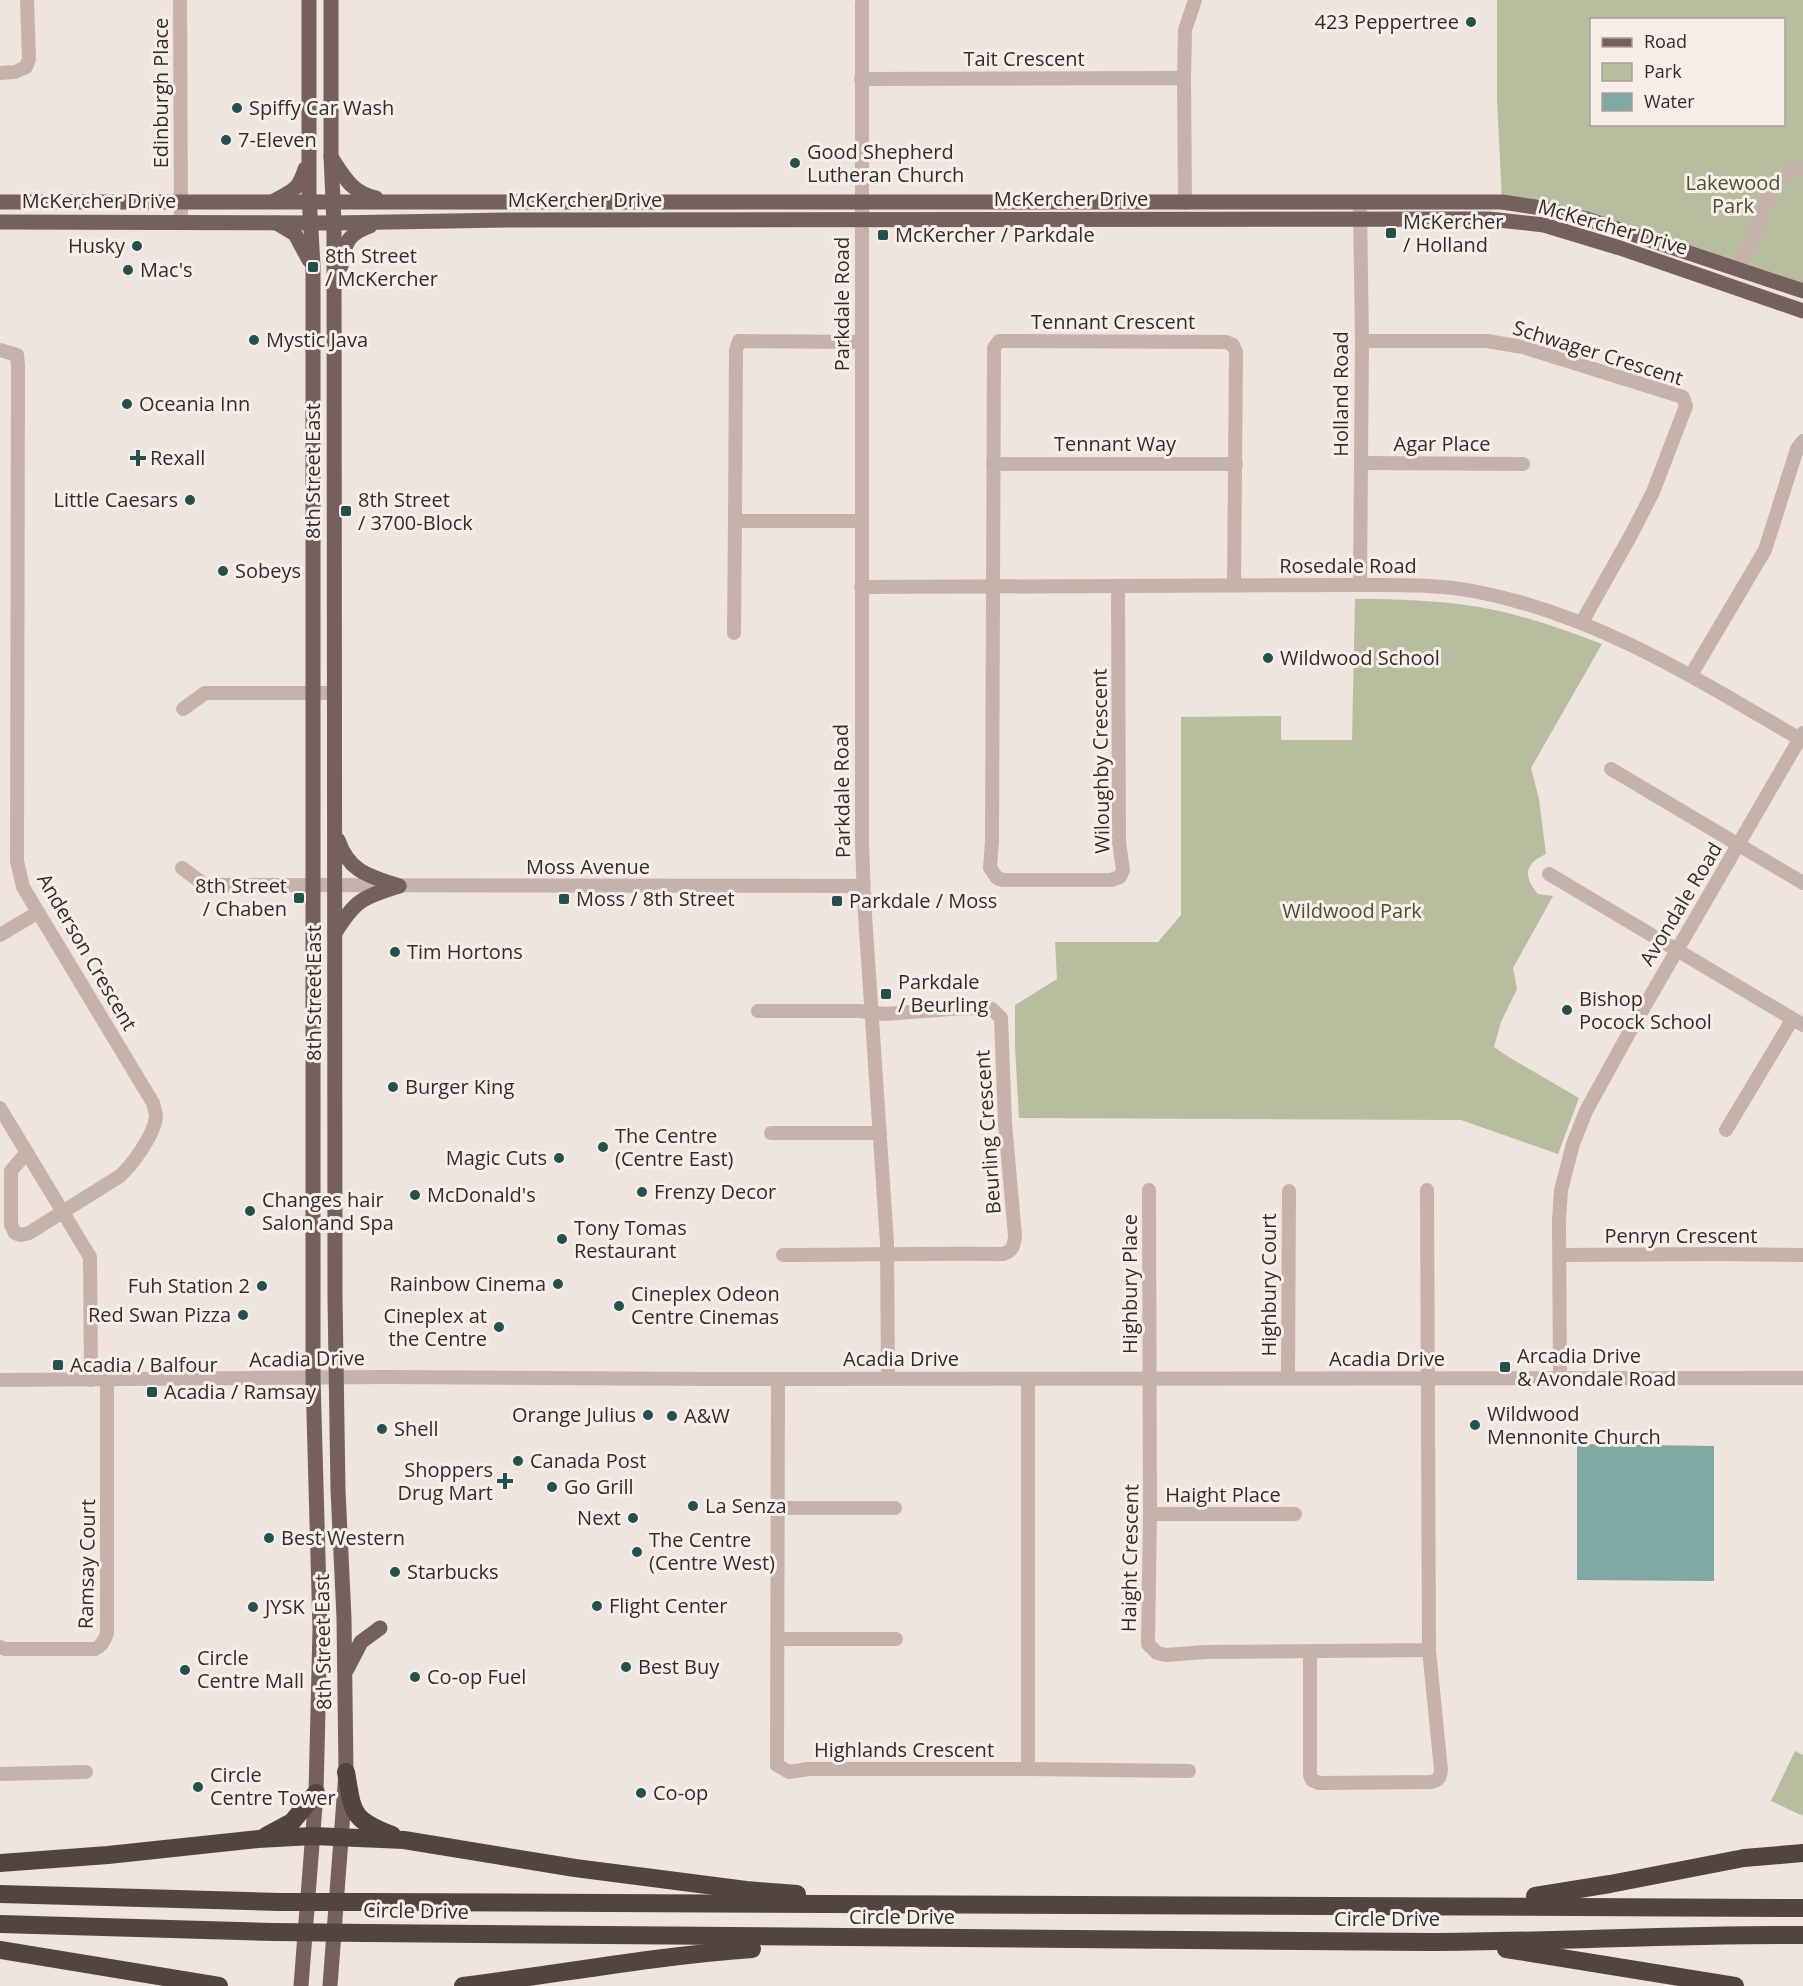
<svg xmlns="http://www.w3.org/2000/svg" width="1803" height="1986" viewBox="0 0 1803 1986" font-family="'Open Sans',sans-serif">
<rect width="100%" height="100%" fill="#efe4de"/>
<g fill="#b8bd9f" fill-rule="evenodd">
<path d="M 1497,0 L 1803,0 L 1803,291 L 1587,219 L 1502,202 L 1497,100 ZM 1592,20 L 1784,20 L 1784,124 L 1592,124 Z"/>
<path d="M 1355,599 C 1396,599 1437,600 1479,607 C 1521,614 1562,629 1602,644 L 1531,768 L 1539,799 L 1546,854 C 1524,864 1523,876 1538,894 L 1553,896 L 1513,968 L 1517,989 L 1501,1022 L 1494,1047 L 1507,1056 L 1579,1098 L 1558,1154 L 1461,1120 L 1019,1118 L 1015,1047 L 1015,1005 L 1057,979 L 1055,942 L 1158,942 L 1181,915 L 1181,717 L 1281,716 L 1281,740 L 1352,740 Z"/>
<path d="M 1795,1751 L 1803,1755 L 1803,1816 L 1771,1801 Z"/>
</g>
<path fill="#80a9a3" d="M 1577,1444 L 1714,1446 L 1714,1581 L 1577,1580 Z"/>
<g fill="none" stroke-linecap="round" stroke-linejoin="round">
<g stroke="#c6b2ab" stroke-width="14">
<path d="M 180,0 L 181,222"/>
<path d="M 862,3 L 862,841 L 864,900 L 887,1243 L 888,1378"/>
<path d="M 0,73 L 15,72 L 26,67 L 29,59 L 27,0"/>
<path d="M 1184,78 L 1185,30 L 1195,0"/>
<path d="M 861,79 L 1184,78 L 1185,203"/>
<path d="M 1738,269 C 1744,256 1751,244 1756,231 C 1766,205 1770,172 1803,168"/>
<path d="M 1362,341 L 1487,341 L 1523,347 L 1683,397 L 1686,406 L 1653,492 L 1631,535 L 1582,622"/>
<path d="M 0,350 L 17,355 L 18,365 L 17,861 L 23,887 L 153,1103 C 154,1107 156,1113 156,1117 C 154,1135 133,1164 120,1176 L 29,1233 L 21,1235 L 15,1233 L 11,1225 L 11,1171 L 27,1152"/>
<path d="M 1361,463 L 1523,464"/>
<path d="M 993,464 L 1236,464"/>
<path d="M 861,521 L 735,521 L 736,350 L 739,341 L 862,342"/>
<path d="M 1360,585 L 1362,341 L 1360,208"/>
<path d="M 861,587 L 1360,585 C 1399,585 1439,584 1478,592 C 1596,615 1697,679 1800,739"/>
<path d="M 1118,587 L 1119,842 L 1123,870 L 1120,877 L 1111,880 L 1003,880 L 997,878 L 990,868 L 992,841 L 994,348 L 999,341 L 1226,342 L 1233,345 L 1236,352 L 1234,585"/>
<path d="M 734,633 L 735,521"/>
<path d="M 1691,675 L 1765,550 L 1797,449 L 1803,441"/>
<path d="M 183,709 L 205,693 L 334,693"/>
<path d="M 1611,769 L 1803,883"/>
<path d="M 182,868 L 205,885 L 863,886"/>
<path d="M 1549,874 L 1803,1025"/>
<path d="M 0,935 L 37,913"/>
<path d="M 758,1011 L 859,1011 L 885,1014 L 963,1008 L 992,1009 L 1001,1018 L 1005,1123 L 1015,1236 C 1014,1245 1013,1251 1003,1254 C 930,1253 857,1255 783,1255"/>
<path d="M 0,1108 L 90,1257 L 91,1380"/>
<path d="M 1726,1130 L 1792,1020"/>
<path d="M 771,1133 L 880,1133"/>
<path d="M 1149,1190 L 1150,1514 L 1148,1644 L 1157,1653 L 1166,1655 L 1205,1652 L 1429,1650 L 1427,1190"/>
<path d="M 1560,1255 L 1719,1254 L 1803,1255"/>
<path d="M 1560,1377 L 1559,1221 L 1561,1190 L 1573,1144 L 1586,1111 L 1629,1033 L 1803,733"/>
<path d="M 1288,1378 L 1289,1191"/>
<path d="M 778,1379 L 777,1765 L 789,1772 L 808,1769 L 1028,1769 L 1028,1379"/>
<path d="M 0,1380 L 385,1377 L 712,1379 L 1803,1378"/>
<path d="M 779,1508 L 895,1508"/>
<path d="M 1150,1514 L 1295,1514"/>
<path d="M 778,1639 L 896,1639"/>
<path d="M 0,1647 L 5,1649 L 95,1649 C 102,1646 105,1640 107,1633 L 107,1379"/>
<path d="M 1310,1652 L 1310,1775 L 1312,1780 L 1319,1783 L 1430,1782 C 1439,1781 1440,1778 1441,1770 L 1429,1650"/>
<path d="M 1028,1769 L 1189,1771"/>
<path d="M 0,1774 L 86,1772"/>
</g>
<g stroke="#75605c" stroke-width="15">
<path d="M 331,157 C 344,177 352,193 376,198"/>
<path d="M 274,201 C 293,190 298,191 305,169"/>
<path d="M 0,202 L 1502,202 L 1535,207 L 1587,219 L 1803,291"/>
<path d="M 0,222 L 334,223 L 506,220 L 1489,219 L 1544,225 L 1620,248 L 1803,311"/>
<path d="M 277,223 L 295,234 L 309,260"/>
<path d="M 341,266 C 345,243 347,234 370,226"/>
<path d="M 338,840 C 349,872 369,876 399,886"/>
<path d="M 335,933 C 355,900 363,897 399,886"/>
<path d="M 347,1669 L 361,1642 L 380,1628"/>
<path d="M 301,1986 L 316,1793 L 320,1629 L 313,1378 L 313,267 L 309,194 L 309,0"/>
<path d="M 330,1986 L 346,1772 L 344,1618 L 338,1490 L 335,1297 L 334,223 L 331,156 L 331,0"/>
</g>
<g stroke="#544441" stroke-width="18">
<path d="M 346,1772 C 353,1812 350,1819 392,1835"/>
<path d="M 266,1836 L 292,1822 L 316,1793"/>
<path d="M 0,1863 L 108,1855 L 258,1839 L 313,1836 L 358,1838 L 404,1840 L 575,1868 L 746,1890 L 797,1894"/>
<path d="M 0,1894 L 279,1902"/>
<path d="M 1535,1896 L 1610,1884 L 1744,1858 L 1803,1853"/>
<path d="M 366,1902 L 1803,1908"/>
<path d="M 0,1924 L 274,1932"/>
<path d="M 367,1933 C 720,1938 1074,1942 1428,1942 C 1553,1942 1678,1934 1803,1935"/>
<path d="M 1506,1949 L 1735,1986"/>
<path d="M 0,1950 L 219,1986"/>
<path d="M 463,1986 C 559,1974 655,1956 752,1949"/>
</g>
<g stroke="#544441" stroke-width="18">
<path d="M 279,1902 L 366,1902"/>
<path d="M 274,1932 L 367,1933"/>
</g>
</g>
<g fill="#24514b" stroke="#f7eeea" stroke-width="2">
<circle cx="1471" cy="22" r="6"/>
<circle cx="237" cy="108" r="6"/>
<circle cx="226" cy="140" r="6"/>
<circle cx="795" cy="163" r="6"/>
<rect x="1385" y="227" width="12" height="12" rx="3"/>
<rect x="877" y="229" width="12" height="12" rx="3"/>
<circle cx="137" cy="246" r="6"/>
<rect x="307" y="261" width="12" height="12" rx="3"/>
<circle cx="128" cy="270" r="6"/>
<circle cx="254" cy="340" r="6"/>
<circle cx="127" cy="404" r="6"/>
<path d="M135 449h6v6h6v6h-6v6h-6v-6h-6v-6h6z"/>
<circle cx="190" cy="500" r="6"/>
<rect x="340" y="505" width="12" height="12" rx="3"/>
<circle cx="223" cy="571" r="6"/>
<circle cx="1268" cy="658" r="6"/>
<rect x="293" y="892" width="12" height="12" rx="3"/>
<rect x="558" y="893" width="12" height="12" rx="3"/>
<rect x="831" y="895" width="12" height="12" rx="3"/>
<circle cx="395" cy="952" r="6"/>
<rect x="880" y="988" width="12" height="12" rx="3"/>
<circle cx="1567" cy="1010" r="6"/>
<circle cx="393" cy="1087" r="6"/>
<circle cx="603" cy="1147" r="6"/>
<circle cx="559" cy="1158" r="6"/>
<circle cx="642" cy="1192" r="6"/>
<circle cx="415" cy="1195" r="6"/>
<circle cx="250" cy="1211" r="6"/>
<circle cx="562" cy="1239" r="6"/>
<circle cx="558" cy="1284" r="6"/>
<circle cx="262" cy="1286" r="6"/>
<circle cx="619" cy="1306" r="6"/>
<circle cx="243" cy="1315" r="6"/>
<circle cx="499" cy="1327" r="6"/>
<rect x="52" y="1359" width="12" height="12" rx="3"/>
<rect x="1499" y="1361" width="12" height="12" rx="3"/>
<rect x="146" y="1386" width="12" height="12" rx="3"/>
<circle cx="648" cy="1415" r="6"/>
<circle cx="672" cy="1416" r="6"/>
<circle cx="1475" cy="1425" r="6"/>
<circle cx="382" cy="1429" r="6"/>
<circle cx="518" cy="1461" r="6"/>
<path d="M502 1472h6v6h6v6h-6v6h-6v-6h-6v-6h6z"/>
<circle cx="552" cy="1487" r="6"/>
<circle cx="693" cy="1506" r="6"/>
<circle cx="633" cy="1518" r="6"/>
<circle cx="269" cy="1538" r="6"/>
<circle cx="637" cy="1552" r="6"/>
<circle cx="395" cy="1572" r="6"/>
<circle cx="597" cy="1606" r="6"/>
<circle cx="253" cy="1607" r="6"/>
<circle cx="626" cy="1667" r="6"/>
<circle cx="185" cy="1670" r="6"/>
<circle cx="415" cy="1677" r="6"/>
<circle cx="198" cy="1787" r="6"/>
<circle cx="641" cy="1793" r="6"/>
</g>
<g text-anchor="middle" stroke-width="6" stroke-linejoin="round" paint-order="stroke">
<g font-size="20" fill="#352b29" stroke="#f7eeea" text-anchor="start">
<text x="1459" y="29" text-anchor="end">423 Peppertree</text>
<text x="249" y="115">Spiffy Car Wash</text>
<text x="238" y="147">7-Eleven</text>
<text x="807" y="159">Good Shepherd<tspan x="807" dy="23">Lutheran Church</tspan></text>
<text x="1403" y="229">McKercher<tspan x="1403" dy="23">/ Holland</tspan></text>
<text x="895" y="242">McKercher / Parkdale</text>
<text x="125" y="253" text-anchor="end">Husky</text>
<text x="325" y="263">8th Street<tspan x="325" dy="23">/ McKercher</tspan></text>
<text x="140" y="277">Mac's</text>
<text x="266" y="347">Mystic Java</text>
<text x="139" y="411">Oceania Inn</text>
<text x="150" y="465">Rexall</text>
<text x="178" y="507" text-anchor="end">Little Caesars</text>
<text x="358" y="507">8th Street<tspan x="358" dy="23">/ 3700-Block</tspan></text>
<text x="235" y="578">Sobeys</text>
<text x="1280" y="665">Wildwood School</text>
<text x="287" y="893" text-anchor="end">8th Street<tspan x="287" dy="23">/ Chaben</tspan></text>
<text x="576" y="906">Moss / 8th Street</text>
<text x="849" y="908">Parkdale / Moss</text>
<text x="407" y="959">Tim Hortons</text>
<text x="898" y="989">Parkdale<tspan x="898" dy="23">/ Beurling</tspan></text>
<text x="1579" y="1006">Bishop<tspan x="1579" dy="23">Pocock School</tspan></text>
<text x="405" y="1094">Burger King</text>
<text x="615" y="1143">The Centre<tspan x="615" dy="23">(Centre East)</tspan></text>
<text x="547" y="1165" text-anchor="end">Magic Cuts</text>
<text x="654" y="1199">Frenzy Decor</text>
<text x="427" y="1202">McDonald's</text>
<text x="262" y="1207">Changes hair<tspan x="262" dy="23">Salon and Spa</tspan></text>
<text x="574" y="1235">Tony Tomas<tspan x="574" dy="23">Restaurant</tspan></text>
<text x="546" y="1291" text-anchor="end">Rainbow Cinema</text>
<text x="250" y="1293" text-anchor="end">Fuh Station 2</text>
<text x="631" y="1301">Cineplex Odeon<tspan x="631" dy="23">Centre Cinemas</tspan></text>
<text x="231" y="1322" text-anchor="end">Red Swan Pizza</text>
<text x="487" y="1323" text-anchor="end">Cineplex at<tspan x="487" dy="23">the Centre</tspan></text>
<text x="1517" y="1363">Arcadia Drive<tspan x="1517" dy="23">&amp; Avondale Road</tspan></text>
<text x="70" y="1372">Acadia / Balfour</text>
<text x="164" y="1399">Acadia / Ramsay</text>
<text x="1487" y="1421">Wildwood<tspan x="1487" dy="23">Mennonite Church</tspan></text>
<text x="636" y="1422" text-anchor="end">Orange Julius</text>
<text x="684" y="1423">A&amp;W</text>
<text x="394" y="1436">Shell</text>
<text x="530" y="1468">Canada Post</text>
<text x="493" y="1477" text-anchor="end">Shoppers<tspan x="493" dy="23">Drug Mart</tspan></text>
<text x="564" y="1494">Go Grill</text>
<text x="705" y="1513">La Senza</text>
<text x="621" y="1525" text-anchor="end">Next</text>
<text x="281" y="1545">Best Western</text>
<text x="649" y="1547">The Centre<tspan x="649" dy="23">(Centre West)</tspan></text>
<text x="407" y="1579">Starbucks</text>
<text x="609" y="1613">Flight Center</text>
<text x="265" y="1614">JYSK</text>
<text x="197" y="1665">Circle<tspan x="197" dy="23">Centre Mall</tspan></text>
<text x="638" y="1674">Best Buy</text>
<text x="427" y="1684">Co-op Fuel</text>
<text x="210" y="1782">Circle<tspan x="210" dy="23">Centre Tower</tspan></text>
<text x="653" y="1800">Co-op</text>
</g>
<g font-size="20" fill="#352b29" stroke="#f7eeea">
<text x="1024" y="66">Tait Crescent</text>
<text transform="translate(161 93) rotate(-90)" y="7">Edinburgh Place</text>
<text x="1071" y="206">McKercher Drive</text>
<text x="585" y="207">McKercher Drive</text>
<text x="99" y="208">McKercher Drive</text>
<text transform="translate(1613 227) rotate(16)" y="7">McKercher Drive</text>
<text transform="translate(842 304) rotate(-90)" y="7">Parkdale Road</text>
<text x="1113" y="329">Tennant Crescent</text>
<text transform="translate(1598 353) rotate(17)" y="7">Schwager Crescent</text>
<text transform="translate(1341 394) rotate(-90)" y="7">Holland Road</text>
<text x="1115" y="451">Tennant Way</text>
<text x="1442" y="451">Agar Place</text>
<text transform="translate(313 471) rotate(-90)" y="7">8th Street East</text>
<text x="1348" y="573">Rosedale Road</text>
<text transform="translate(1101 761) rotate(-91)" y="7">Wiloughby Crescent</text>
<text transform="translate(842 791) rotate(-91)" y="7">Parkdale Road</text>
<text x="588" y="874">Moss Avenue</text>
<text transform="translate(1681 904) rotate(-59)" y="7">Avondale Road</text>
<text transform="translate(87 952) rotate(60)" y="7">Anderson Crescent</text>
<text transform="translate(314 993) rotate(-90)" y="7">8th Street East</text>
<text transform="translate(988 1132) rotate(-94)" y="7">Beurling Crescent</text>
<text x="1681" y="1243">Penryn Crescent</text>
<text transform="translate(1130 1284) rotate(-90)" y="7">Highbury Place</text>
<text transform="translate(1269 1285) rotate(-90)" y="7">Highbury Court</text>
<text transform="translate(307 1359) rotate(-1)" y="7">Acadia Drive</text>
<text x="901" y="1366">Acadia Drive</text>
<text x="1387" y="1366">Acadia Drive</text>
<text x="1223" y="1502">Haight Place</text>
<text transform="translate(1130 1558) rotate(-89)" y="7">Haight Crescent</text>
<text transform="translate(87 1564) rotate(-89)" y="7">Ramsay Court</text>
<text transform="translate(323 1642) rotate(-91)" y="7">8th Street East</text>
<text x="904" y="1757">Highlands Crescent</text>
<text transform="translate(416 1911) rotate(1)" y="7">Circle Drive</text>
<text x="902" y="1924">Circle Drive</text>
<text x="1387" y="1926">Circle Drive</text>
</g>
<g font-size="20" fill="#4a5030" stroke="#f7eeea">
<text x="1733" y="190">Lakewood<tspan x="1733" dy="23">Park</tspan></text>
<text x="1352" y="918">Wildwood Park</text>
</g>
</g>
<rect x="1590" y="18" width="195" height="108" fill="#f7eeea" stroke="#a9a09d" stroke-width="1.5"/>
<rect x="1602" y="38" width="30" height="9" fill="#75605c" stroke="#a9a09d" stroke-width="1.5"/>
<text x="1644" y="48" font-size="18" fill="#352b29">Road</text>
<rect x="1602" y="63" width="30" height="18" fill="#b8bd9f" stroke="#a9a09d" stroke-width="1.5"/>
<text x="1644" y="78" font-size="18" fill="#352b29">Park</text>
<rect x="1602" y="93" width="30" height="18" fill="#80a9a3" stroke="#a9a09d" stroke-width="1.5"/>
<text x="1644" y="108" font-size="18" fill="#352b29">Water</text>
</svg>
